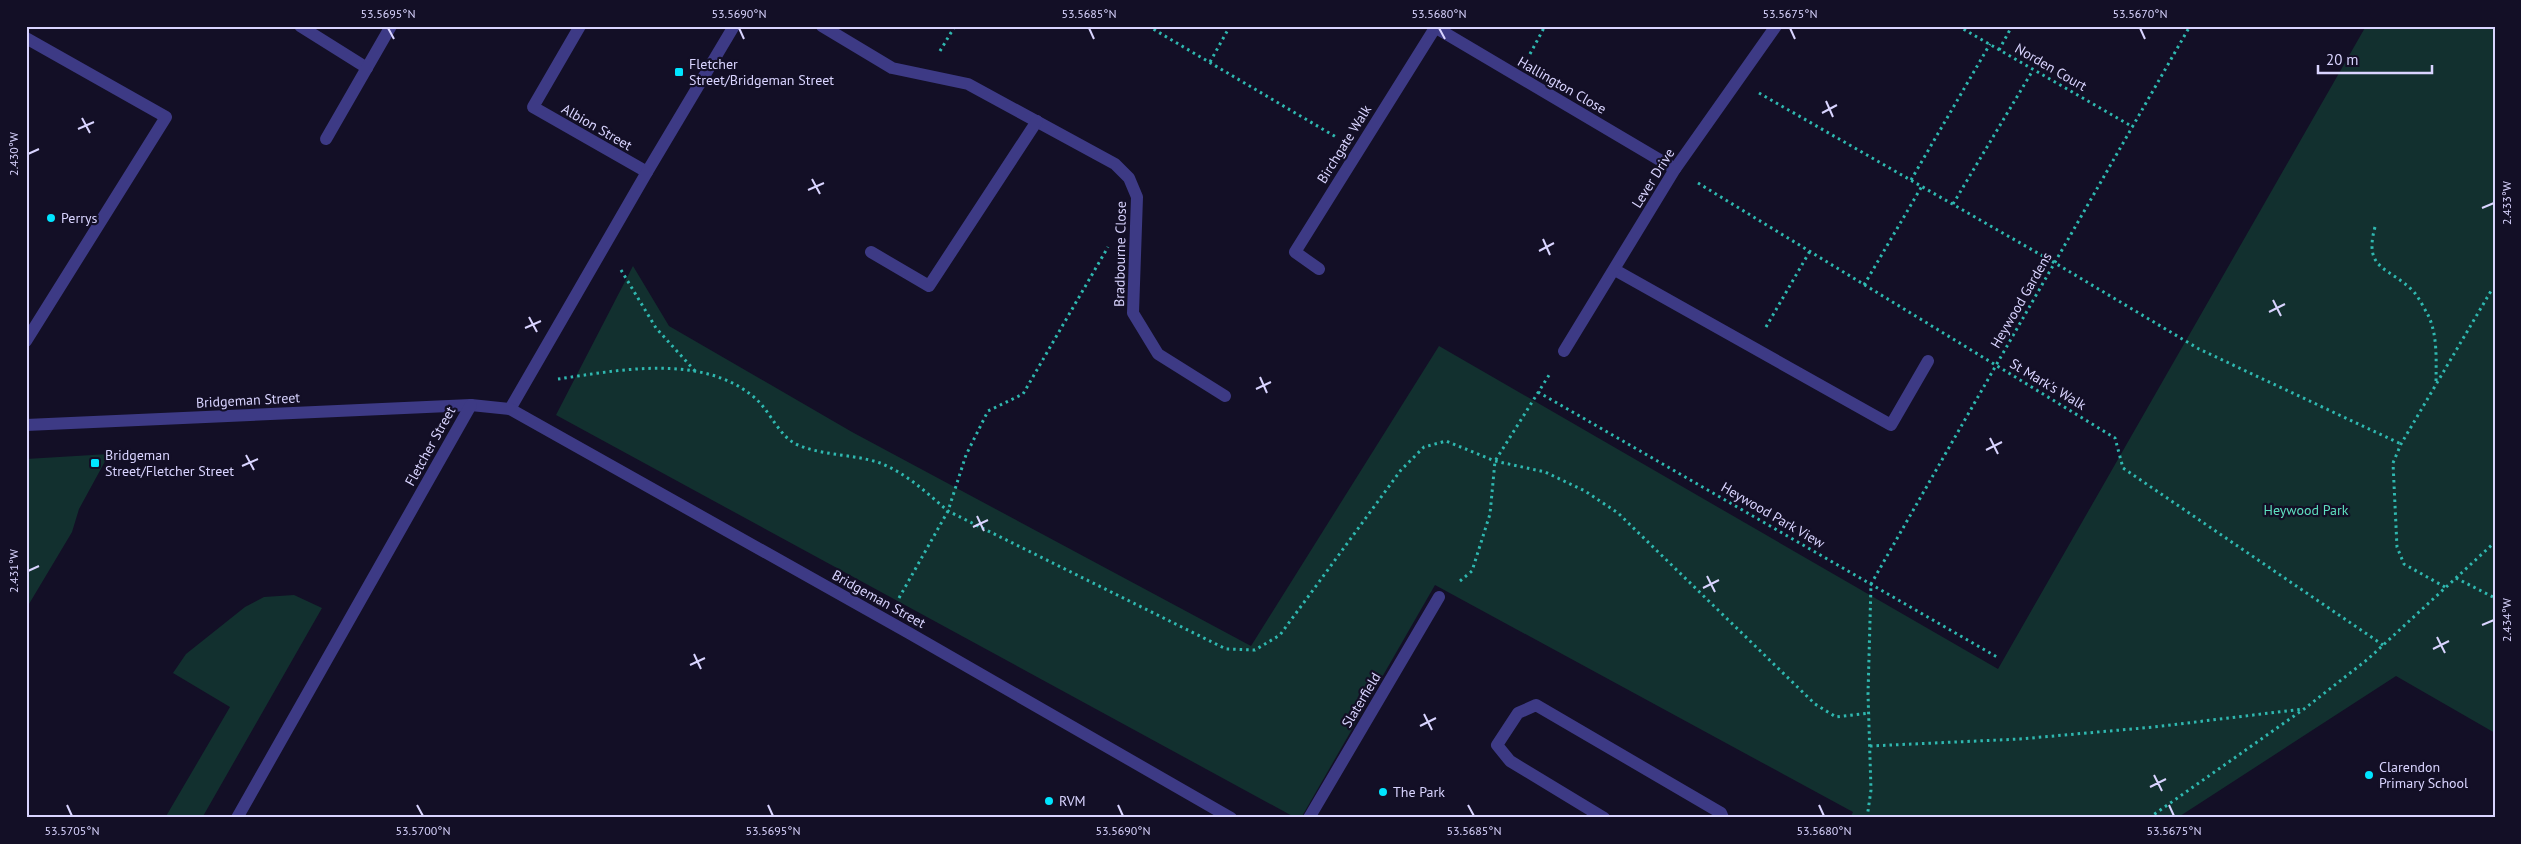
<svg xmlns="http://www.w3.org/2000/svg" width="2521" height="844" viewBox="0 0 2521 844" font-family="'PT Sans',sans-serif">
<rect width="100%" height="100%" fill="#130f26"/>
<g fill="#12302f">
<path d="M 2366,26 L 2495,26 L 2495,733 L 2396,676 L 2177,818 L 1850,818 L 1853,812 L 1435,585 L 1301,818 L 1296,818 L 556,415 L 633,266 L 669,326 L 852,432 L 1251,646 L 1439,346 L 1998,669 Z"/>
<path d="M 109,454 L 79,509 L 72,532 L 26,609 L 26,459 Z"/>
<path d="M 294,595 L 322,608 L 202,818 L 165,818 L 230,707 L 173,673 L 186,654 L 245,607 L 264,597 Z"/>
</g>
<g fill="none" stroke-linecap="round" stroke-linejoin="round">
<g stroke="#2fb8b0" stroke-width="3" stroke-dasharray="2.5 4" stroke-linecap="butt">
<path d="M 1148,26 L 1336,137"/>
<path d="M 1958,26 L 2133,127"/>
<path d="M 1999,50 L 2012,26"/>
<path d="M 940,51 L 955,26"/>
<path d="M 1530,54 L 1545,26"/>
<path d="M 1210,62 L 1230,26"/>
<path d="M 1759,93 L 2055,263 L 2199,349 L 2401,444"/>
<path d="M 1911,180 L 1990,44"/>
<path d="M 1698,183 L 2115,438 L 2123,468 L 2383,645"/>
<path d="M 1953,204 L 2033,70"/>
<path d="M 2375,227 C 2363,271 2389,266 2414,292 C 2419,298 2424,308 2428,315 C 2438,335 2436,362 2436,384"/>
<path d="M 621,270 L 656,328 L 695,371"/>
<path d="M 1864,285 L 1922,186"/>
<path d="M 1766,327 L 1810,251"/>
<path d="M 558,379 C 620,370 703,353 755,398 C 771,412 779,437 798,445 C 824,456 854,454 880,463 C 906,473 927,493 948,511 L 1226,649 L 1255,650 L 1280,635 L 1401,470 L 1424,447 L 1446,441 L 1495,461 L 1545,472 L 1585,491 L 1618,513 L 1815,704 L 1836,717 L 1870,713"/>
<path d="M 1538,392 L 1997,657"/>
<path d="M 2456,578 L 2495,598"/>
<path d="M 1460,581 L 1472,571 L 1490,514 L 1495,461 L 1551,372"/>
<path d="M 2445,587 L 2404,564 L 2397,547 L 2393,463 L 2401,444 L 2491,291 L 2495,294"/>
<path d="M 899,598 L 948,511 L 966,455 L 988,411 L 1023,394 L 1108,247"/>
<path d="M 1870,746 L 2020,739 L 2154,727 L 2303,709"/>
<path d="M 1867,818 L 1871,790 L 1868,694 L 1871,584 L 2190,26"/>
<path d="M 2149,818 L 2304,709 L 2368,659 L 2495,542"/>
</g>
<g stroke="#3d3a85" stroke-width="12">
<path d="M 300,26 L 367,68"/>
<path d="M 580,26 L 533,107 L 647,172"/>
<path d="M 26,38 L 166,117 L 26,341"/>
<path d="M 326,139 L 391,26"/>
<path d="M 1615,270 L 1891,425 L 1928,361"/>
<path d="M 1604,818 L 1510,761 L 1497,745 L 1518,713 L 1536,705 L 1721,813 L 1723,818"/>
</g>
<g stroke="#3d3a85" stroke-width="12">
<path d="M 822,26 L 892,68 L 968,84 L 1115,164 L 1129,178 L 1137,197 L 1133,313 L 1158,354 L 1225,396"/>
<path d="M 1433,26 L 1675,169"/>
<path d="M 871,252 L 929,286 L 1037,121"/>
<path d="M 1319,269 L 1295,252 L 1435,28"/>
<path d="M 1564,351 L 1675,169 L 1776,26"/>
<path d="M 1309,818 L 1439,597"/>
</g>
<g stroke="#3d3a85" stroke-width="12">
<path d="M 510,409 L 647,172 L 734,26"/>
<path d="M 26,425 L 471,405 L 510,409 L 909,633 L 1231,818"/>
<path d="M 237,818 L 471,405"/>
</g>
</g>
<path fill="none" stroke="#d9d4ff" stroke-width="2" d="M 388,28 L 394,39M 739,28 L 744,39M 1089,28 L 1094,39M 1439,28 L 1445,39M 1790,28 L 1795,39M 2140,28 L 2145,39M 1826,101 L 1833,117M 1822,113 L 1837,105M 82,118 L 90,133M 78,129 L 94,122M 28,154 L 39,149M 812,179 L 820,194M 808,190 L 824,183M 2482,208 L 2494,203M 1543,239 L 1550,255M 1539,251 L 1554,243M 2273,300 L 2281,316M 2269,312 L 2285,304M 529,317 L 537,332M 525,328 L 541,321M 1260,377 L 1267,393M 1256,389 L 1271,382M 1990,438 L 1998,454M 1986,450 L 2002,442M 246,455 L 254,470M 242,466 L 258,459M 977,516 L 984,531M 973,527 L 988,520M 28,571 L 39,566M 1707,576 L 1715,592M 1703,588 L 1719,580M 2482,625 L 2494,620M 2437,637 L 2445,653M 2433,649 L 2449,641M 694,654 L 701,669M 690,665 L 705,658M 1424,714 L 1432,730M 1420,726 L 1436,718M 2154,775 L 2162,791M 2150,787 L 2166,779M 67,805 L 72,816M 417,805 L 423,816M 768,805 L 773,816M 1118,805 L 1123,816M 1468,805 L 1474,816M 1819,805 L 1824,816M 2169,805 L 2174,816"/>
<g fill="#00e5ff" stroke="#130f26" stroke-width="2">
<rect x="674" y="67" width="10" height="10" rx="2.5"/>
<circle cx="51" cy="218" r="5"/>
<rect x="90" y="458" width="10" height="10" rx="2.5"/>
<circle cx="2369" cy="775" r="5"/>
<circle cx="1383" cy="792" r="5"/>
<circle cx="1049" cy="801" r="5"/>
</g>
<g text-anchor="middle" stroke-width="4.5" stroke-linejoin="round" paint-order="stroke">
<g font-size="14" fill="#d9d4ff" stroke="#130f26" text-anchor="start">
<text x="689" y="69">Fletcher<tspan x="689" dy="16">Street/Bridgeman Street</tspan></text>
<text x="61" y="223">Perrys</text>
<text x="105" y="460">Bridgeman<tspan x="105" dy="16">Street/Fletcher Street</tspan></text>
<text x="2379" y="772">Clarendon<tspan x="2379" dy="16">Primary School</tspan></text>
<text x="1393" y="797">The Park</text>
<text x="1059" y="806">RVM</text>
</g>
<g font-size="14" fill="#d9d4ff" stroke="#130f26">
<text transform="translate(2051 67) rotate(30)" y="5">Norden Court</text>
<text transform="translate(1562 85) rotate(30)" y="5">Hallington Close</text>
<text transform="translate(597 127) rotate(30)" y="5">Albion Street</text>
<text transform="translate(1344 144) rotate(-58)" y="5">Birchgate Walk</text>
<text transform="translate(1653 178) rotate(-58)" y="5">Lever Drive</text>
<text transform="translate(1120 254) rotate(-89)" y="5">Bradbourne Close</text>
<text transform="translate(2021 300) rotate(-60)" y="5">Heywood Gardens</text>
<text transform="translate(2048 384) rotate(31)" y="5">St Mark's Walk</text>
<text transform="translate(248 400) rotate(-3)" y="5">Bridgeman Street</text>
<text transform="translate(430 446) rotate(-61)" y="5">Fletcher Street</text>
<text transform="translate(1773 515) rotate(30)" y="5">Heywood Park View</text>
<text transform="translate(879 599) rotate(29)" y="5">Bridgeman Street</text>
<text transform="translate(1361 700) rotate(-59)" y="5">Slaterfield</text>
</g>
<g font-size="14" fill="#5fe0c0" stroke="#130f26">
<text x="2306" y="515">Heywood Park</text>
</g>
</g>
<rect width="2521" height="844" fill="none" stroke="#130f26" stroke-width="55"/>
<path d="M2318 65v8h114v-8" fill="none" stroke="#d9d4ff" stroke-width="2.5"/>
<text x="2326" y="65" font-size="15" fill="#d9d4ff" stroke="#130f26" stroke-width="4" paint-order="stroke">20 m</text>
<rect x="28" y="28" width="2466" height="788" fill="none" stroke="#d9d4ff" stroke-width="2"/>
<g font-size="12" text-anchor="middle" fill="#d9d4ff">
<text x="388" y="18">53.5695°N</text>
<text x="739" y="18">53.5690°N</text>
<text x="1089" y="18">53.5685°N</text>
<text x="1439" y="18">53.5680°N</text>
<text x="1790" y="18">53.5675°N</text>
<text x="2140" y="18">53.5670°N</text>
<text transform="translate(14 154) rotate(-90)" y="4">2.430°W</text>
<text transform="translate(2507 203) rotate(-90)" y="4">2.433°W</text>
<text transform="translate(14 571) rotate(-90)" y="4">2.431°W</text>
<text transform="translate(2507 620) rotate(-90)" y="4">2.434°W</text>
<text x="72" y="835">53.5705°N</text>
<text x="423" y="835">53.5700°N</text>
<text x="773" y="835">53.5695°N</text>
<text x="1123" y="835">53.5690°N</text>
<text x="1474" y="835">53.5685°N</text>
<text x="1824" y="835">53.5680°N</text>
<text x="2174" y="835">53.5675°N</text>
</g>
</svg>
